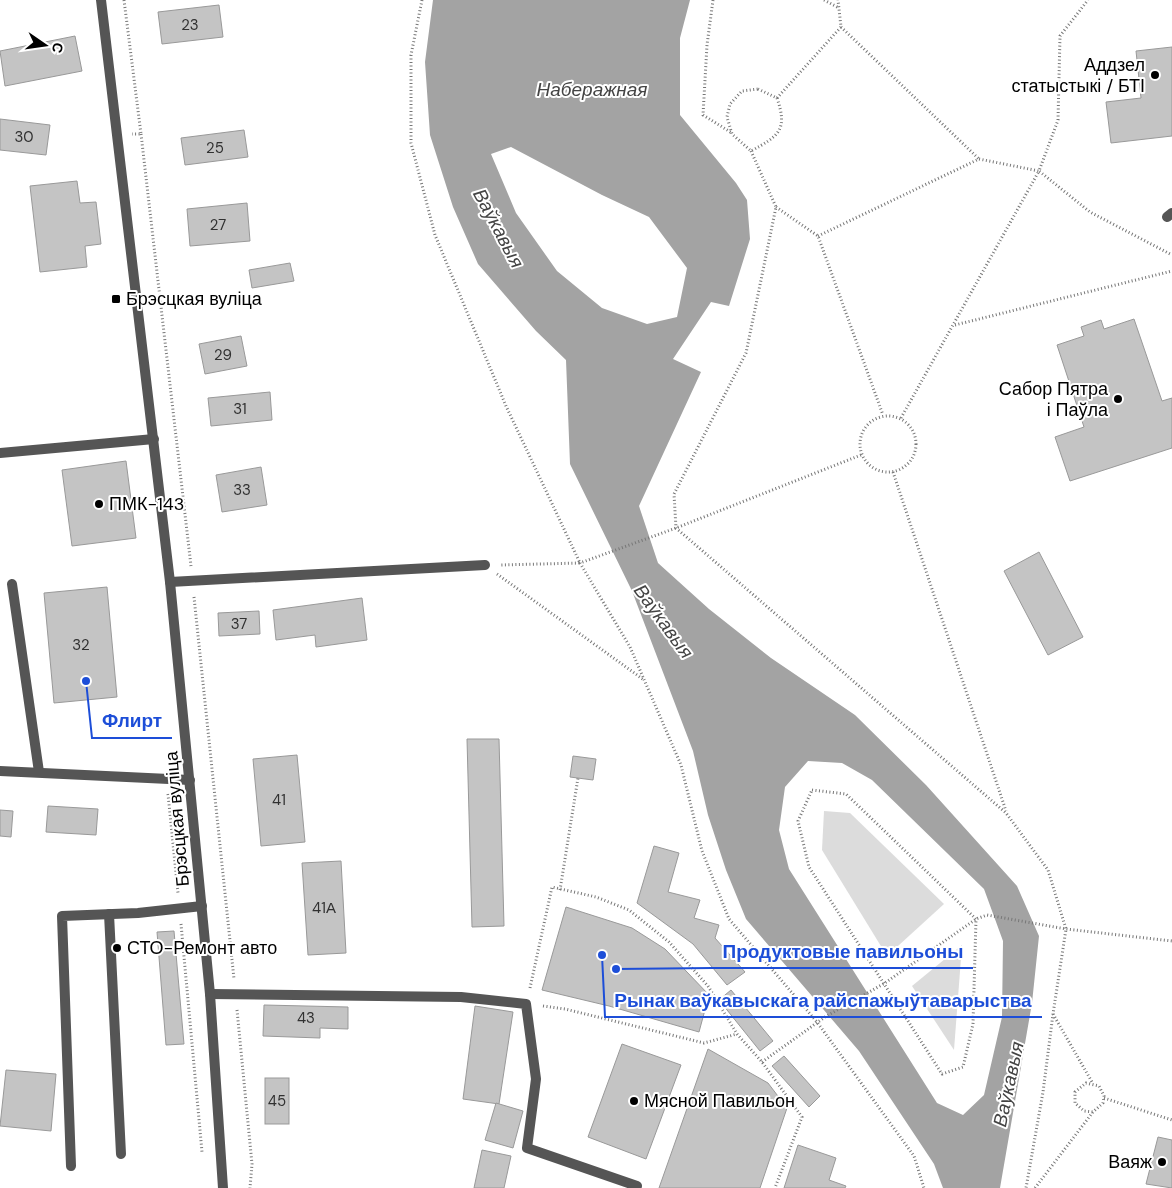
<svg xmlns="http://www.w3.org/2000/svg" width="1172" height="1188" viewBox="0 0 1172 1188" font-family="'DM Sans',sans-serif">
<rect width="100%" height="100%" fill="#fff"/>
<g fill="#dcdcdc">
<path d="M 824,811 L 850,813 L 944,904 L 887,956 L 822,850 Z"/>
<path d="M 962,945 L 954,1050 L 912,986 Z"/>
</g>
<path fill="#a3a3a3" fill-rule="evenodd" d="M 433,0 L 690,0 L 680,38 L 680,115 L 736,183 L 747,200 L 750,239 L 729,306 L 711,302 L 673,359 L 701,372 L 639,506 L 658,563 L 709,609 L 771,658 L 855,715 L 926,785 L 1017,886 L 1039,936 L 1032,1003 L 1000,1188 L 943,1188 L 934,1164 L 859,1051 L 746,919 L 726,870 L 708,815 L 693,751 L 632,591 L 570,464 L 566,360 L 536,331 L 478,264 L 453,207 L 430,135 L 425,62 ZM 511,147 L 602,195 L 649,217 L 687,268 L 677,317 L 647,324 L 602,308 L 557,271 L 516,213 L 491,154 ZM 808,761 L 842,763 L 872,780 L 984,889 L 1003,941 L 1002,1017 L 984,1095 L 963,1115 L 937,1103 L 789,869 L 779,830 L 785,787 Z"/>
<g fill="#c4c4c4" stroke="#999">
<path d="M 219,5 L 223,37 L 162,44 L 158,12 Z"/>
<path d="M 75,36 L 82,71 L 5,86 L 0,51 Z"/>
<path d="M 1172,47 L 1172,136 L 1111,143 L 1106,102 L 1141,98 L 1136,51 Z"/>
<path d="M 0,119 L 50,125 L 46,155 L 0,150 Z"/>
<path d="M 244,130 L 248,157 L 185,165 L 181,138 Z"/>
<path d="M 77,181 L 80,203 L 96,202 L 101,244 L 85,246 L 87,267 L 40,272 L 30,186 Z"/>
<path d="M 247,203 L 250,241 L 190,246 L 187,209 Z"/>
<path d="M 290,263 L 294,281 L 252,288 L 249,270 Z"/>
<path d="M 1134,319 L 1162,401 L 1172,398 L 1172,448 L 1070,481 L 1055,437 L 1084,427 L 1057,345 L 1084,336 L 1081,327 L 1101,320 L 1104,329 Z"/>
<path d="M 241,336 L 247,366 L 205,374 L 199,344 Z"/>
<path d="M 270,392 L 272,420 L 211,426 L 208,398 Z"/>
<path d="M 126,461 L 136,538 L 72,546 L 62,470 Z"/>
<path d="M 261,467 L 267,505 L 222,512 L 216,475 Z"/>
<path d="M 1039,552 L 1083,637 L 1048,655 L 1004,571 Z"/>
<path d="M 107,587 L 117,697 L 54,703 L 44,593 Z"/>
<path d="M 362,598 L 367,640 L 316,647 L 315,635 L 276,640 L 273,610 Z"/>
<path d="M 259,611 L 260,634 L 219,636 L 218,613 Z"/>
<path d="M 467,739 L 499,739 L 504,926 L 472,927 Z"/>
<path d="M 297,755 L 305,842 L 261,846 L 253,759 Z"/>
<path d="M 573,756 L 596,759 L 593,780 L 570,777 Z"/>
<path d="M 48,806 L 98,809 L 96,835 L 46,832 Z"/>
<path d="M 0,810 L 13,811 L 11,837 L 0,836 Z"/>
<path d="M 654,846 L 679,853 L 668,892 L 700,900 L 694,918 L 719,925 L 715,938 L 745,972 L 727,985 L 693,944 L 637,903 Z"/>
<path d="M 341,861 L 346,953 L 308,955 L 302,863 Z"/>
<path d="M 566,907 L 632,928 L 665,949 L 709,995 L 699,1032 L 609,1006 L 542,990 Z"/>
<path d="M 174,931 L 184,1044 L 166,1045 L 157,932 Z"/>
<path d="M 731,990 L 773,1041 L 760,1051 L 719,1000 Z"/>
<path d="M 264,1005 L 348,1007 L 348,1029 L 320,1028 L 320,1038 L 263,1036 Z"/>
<path d="M 475,1006 L 513,1012 L 499,1104 L 463,1099 Z"/>
<path d="M 622,1044 L 681,1065 L 646,1159 L 588,1137 Z"/>
<path d="M 708,1049 L 768,1083 L 787,1108 L 760,1188 L 659,1188 Z"/>
<path d="M 784,1056 L 820,1096 L 809,1107 L 772,1066 Z"/>
<path d="M 6,1070 L 56,1074 L 51,1131 L 0,1126 Z"/>
<rect x="265" y="1078" width="24" height="46"/>
<path d="M 496,1103 L 523,1111 L 513,1148 L 485,1140 Z"/>
<path d="M 1158,1137 L 1172,1140 L 1172,1188 L 1146,1184 Z"/>
<path d="M 798,1145 L 836,1158 L 829,1180 L 846,1186 L 845,1188 L 784,1188 Z"/>
<path d="M 482,1150 L 511,1156 L 504,1188 L 474,1188 Z"/>
</g>
<g fill="none" stroke-linecap="round" stroke-linejoin="round">
<g stroke="#777" stroke-width="3" stroke-dasharray="1 2.5" stroke-linecap="butt">
<path d="M 124,0 L 141,134 L 132,134"/>
<path d="M 422,0 L 411,55 L 411,143 L 435,235 L 506,406 L 580,563 L 500,565"/>
<path d="M 713,0 L 707,45 L 703,115 L 732,133"/>
<path d="M 824,0 L 839,8"/>
<path d="M 841,27 L 979,159"/>
<path d="M 758,89 L 777,98 C 788,130 779,136 751,151 L 732,134 L 727,117 L 730,104 L 742,91 Z"/>
<path d="M 777,98 L 841,27 L 838,0"/>
<path d="M 141,134 L 191,566"/>
<path d="M 751,151 L 776,207 L 746,353 L 674,494 L 676,528 L 1006,813 L 1048,870 L 1066,929 L 1053,1014 L 1043,1092 L 1026,1188"/>
<path d="M 776,207 L 818,236 L 883,415"/>
<path d="M 818,236 L 979,159 L 1039,171 L 1058,120 L 1060,36 L 1088,0"/>
<path d="M 955,325 L 1172,271"/>
<circle cx="888" cy="444" r="28"/>
<path d="M 901,418 L 1039,171 L 1090,212 L 1172,255"/>
<path d="M 861,455 L 676,528 L 580,563 L 630,647 L 681,765 L 702,851 L 729,919 L 817,1022 L 914,1156 L 924,1188"/>
<path d="M 893,472 L 1006,811"/>
<path d="M 497,574 L 644,680"/>
<path d="M 194,597 L 234,979"/>
<path d="M 812,790 L 846,794 L 976,919 L 973,1024 L 963,1067 L 942,1074 L 809,867 L 798,821 Z"/>
<path d="M 168,794 L 178,893"/>
<path d="M 560,890 L 578,778"/>
<path d="M 181,924 L 202,1152"/>
<path d="M 530,988 L 552,887 L 596,897 L 629,910 L 669,942 L 708,986 L 737,1034 L 762,1062 L 802,1117 L 775,1188"/>
<path d="M 543,1006 L 565,1009 L 704,1043 L 737,1034"/>
<path d="M 237,1010 L 252,1164 L 250,1188"/>
<path d="M 1053,1014 L 1092,1082"/>
<path d="M 762,1062 L 825,1017 L 885,983 L 976,919 L 987,915 L 1066,929 L 1172,941"/>
<path d="M 1104,1098 L 1172,1120"/>
<path d="M 1035,1188 L 1093,1112 L 1103,1103 L 1104,1096 L 1099,1086 L 1086,1083 L 1075,1092 L 1075,1103 L 1084,1111 L 1093,1112"/>
</g>
<g stroke="#555" stroke-width="10">
<path d="M 1167,217 L 1172,213"/>
<path d="M 0,453 L 154,439"/>
<path d="M 170,582 L 485,565"/>
<path d="M 12,584 L 39,772"/>
<path d="M 109,914 L 121,1154"/>
<path d="M 210,994 L 461,997 L 526,1004 L 536,1079 L 527,1148 L 637,1186"/>
<path d="M 71,1166 L 62,916 L 138,913 L 202,906"/>
</g>
<path stroke="#555" stroke-width="10" d="M 0,771 L 190,780"/>
<path stroke="#555" stroke-width="10" d="M 101,0 L 170,582 L 210,994 L 223,1188"/>
</g>
<g fill="#000" stroke="#fff" stroke-width="2">
<circle cx="1155" cy="75" r="5"/>
<rect x="111" y="294" width="10" height="10" rx="2.5"/>
<circle cx="1118" cy="399" r="5"/>
<circle cx="99" cy="504" r="5"/>
<circle cx="117" cy="948" r="5"/>
<circle cx="634" cy="1101" r="5"/>
<circle cx="1162" cy="1162" r="5"/>
</g>
<g text-anchor="middle" stroke-width="4" stroke-linejoin="round" paint-order="stroke">
<g font-size="15" fill="#313131">
<text x="190" y="30">23</text>
<text x="24" y="142">30</text>
<text x="215" y="153">25</text>
<text x="218" y="230">27</text>
<text x="223" y="360">29</text>
<text x="240" y="414">31</text>
<text x="242" y="495">33</text>
<text x="239" y="629">37</text>
<text x="81" y="650">32</text>
<text x="279" y="805">41</text>
<text x="324" y="913">41А</text>
<text x="306" y="1023">43</text>
<text x="277" y="1106">45</text>
</g>
<g font-size="18" fill="#000" stroke="#fff" text-anchor="start">
<text x="1145" y="71" text-anchor="end">Аддзел<tspan x="1145" dy="21">статыстыкі / БТІ</tspan></text>
<text x="126" y="305">Брэсцкая вуліца</text>
<text x="1108" y="395" text-anchor="end">Сабор Пятра<tspan x="1108" dy="21">і Паўла</tspan></text>
<text x="109" y="510">ПМК-143</text>
<text x="127" y="954">СТО-Ремонт авто</text>
<text x="644" y="1107">Мясной Павильон</text>
<text x="1152" y="1168" text-anchor="end">Ваяж</text>
</g>
<g font-size="18" fill="#000" stroke="#fff">
<text transform="translate(177 819) rotate(-95)" y="6">Брэсцкая вуліца</text>
</g>
<g font-size="19" font-style="italic" fill="#444" stroke="#fff">
<text x="592" y="96">Наберажная</text>
<text transform="translate(499 228) rotate(62)" y="7">Ваўкавыя</text>
<text transform="translate(664 621) rotate(54)" y="7">Ваўкавыя</text>
<text transform="translate(1008 1084) rotate(-78)" y="7">Ваўкавыя</text>
</g>
</g>
<path fill="none" stroke="#1d4ed8" stroke-width="2" d="M86 681L92 738H172M616 969L712 968H973M602 955L605 1017H1042"/>
<g fill="#1d4ed8" stroke="#fff" stroke-width="2">
<circle cx="86" cy="681" r="5"/>
<circle cx="616" cy="969" r="5"/>
<circle cx="602" cy="955" r="5"/>
</g>
<g font-size="19" text-anchor="middle" font-weight="bold" fill="#1d4ed8" stroke="#fff" stroke-width="4" stroke-linejoin="round" paint-order="stroke">
<text x="132" y="727">Флирт</text>
<text x="843" y="958">Продуктовые павильоны</text>
<text x="823" y="1007">Рынак ваўкавыскага райспажыўтаварыства</text>
</g>
<g transform="translate(45 45) rotate(103)" stroke="#ffffff" stroke-width="4" paint-order="stroke">
<path d="M0-4L9 19L0 12L-9 19Z" fill="#000000"/>
<text y="-8" font-size="14" font-weight="bold" text-anchor="middle" fill="#000000">С</text>
</g>
</svg>
